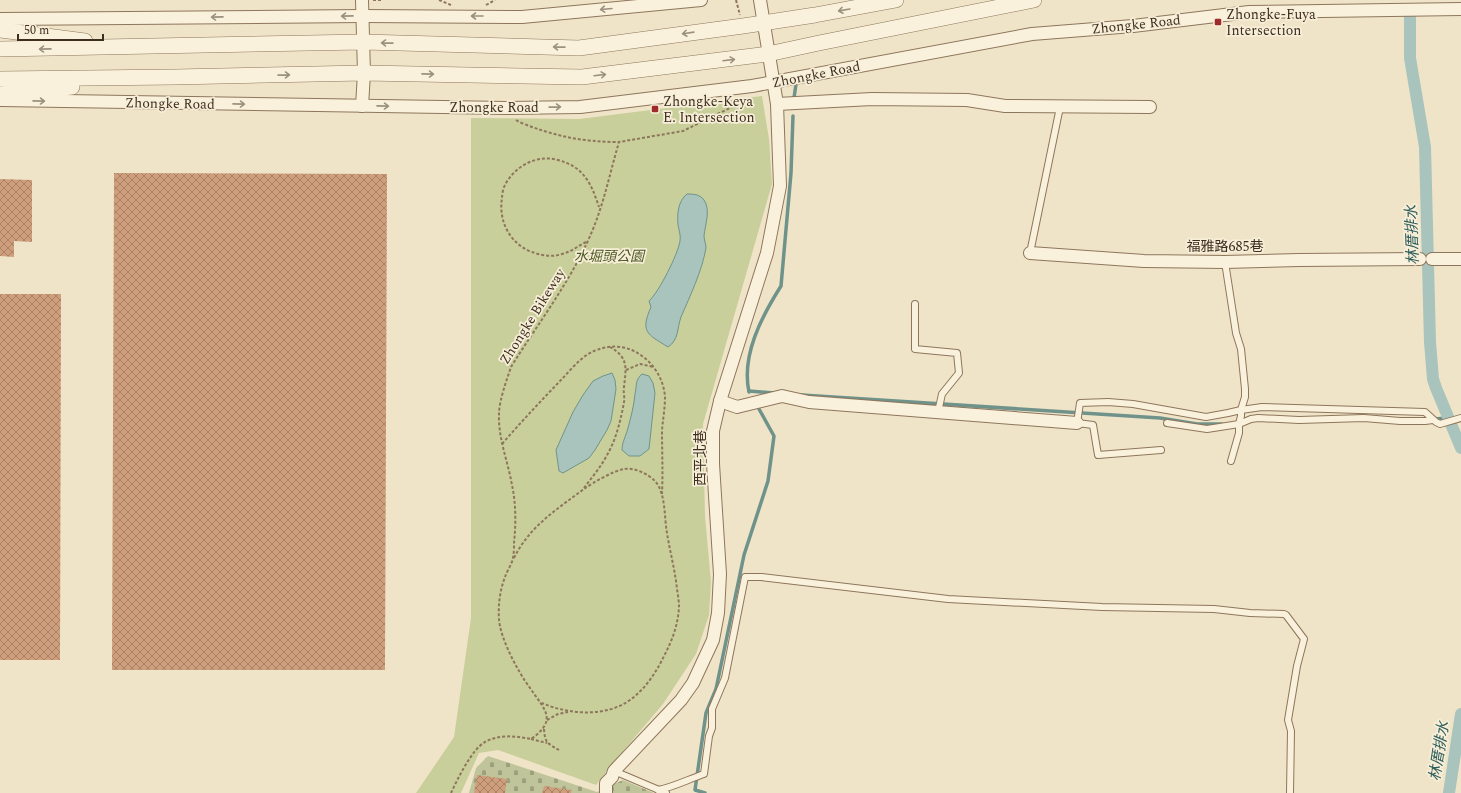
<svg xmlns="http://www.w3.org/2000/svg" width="1461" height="793" viewBox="0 0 1461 793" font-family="Spectral,'Noto Sans TC',serif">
<defs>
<pattern id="cemetery-stones" width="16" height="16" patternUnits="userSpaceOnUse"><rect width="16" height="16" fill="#bfc49a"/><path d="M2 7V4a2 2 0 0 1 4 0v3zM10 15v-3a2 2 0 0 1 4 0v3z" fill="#9ca07d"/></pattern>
<pattern id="building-cross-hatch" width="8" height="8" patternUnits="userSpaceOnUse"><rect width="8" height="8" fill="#cf9f7d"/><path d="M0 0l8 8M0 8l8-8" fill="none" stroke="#a98266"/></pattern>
</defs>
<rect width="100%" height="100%" fill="#f0e4c8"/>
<path fill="#c9cf9b" d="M 762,96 L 769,139 L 772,184 L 703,424 L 705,516 L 711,582 L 709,615 L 696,654 L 663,704 L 613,763 L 596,785 L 498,750 L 479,753 L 461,793 L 416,793 L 454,737 L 471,618 L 471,118 L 579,119 Z"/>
<path fill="url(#cemetery-stones)" d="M 488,756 L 597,792 L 623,780 L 654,793 L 469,793 L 476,768 Z"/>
<g fill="#a9c4bc" stroke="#6f938a">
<path d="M 687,194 C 692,194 700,194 704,200 C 711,210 705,225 704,236 C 704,240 706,244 706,248 C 702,271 690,296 681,317 C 677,328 679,340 668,347 C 647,334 640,332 651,307 L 649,301 C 659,292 678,254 680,241 C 681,236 679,230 678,225 C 677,214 678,201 687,194 Z"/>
<path d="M 612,373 L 615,380 L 616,389 L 611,421 L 607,430 L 595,450 L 589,458 L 563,473 L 559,471 L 556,450 L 573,412 L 583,395 L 593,381 L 603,376 Z"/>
<path d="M 642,374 L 649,376 L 653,383 L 655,393 L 649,449 L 640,456 L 629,456 L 622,450 C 622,442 626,436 628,428 C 631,417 634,405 635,394 C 637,385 635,380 642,374 Z"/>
</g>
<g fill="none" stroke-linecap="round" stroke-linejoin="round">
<g stroke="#6f938a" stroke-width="3.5">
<path d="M 794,98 L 796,84"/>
<path d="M 749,391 L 774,393"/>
<path d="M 749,392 C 741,355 762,316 781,286 L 791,173 L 793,116"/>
<path d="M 802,395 L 1160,418 L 1197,424 L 1222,424"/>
<path d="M 1434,419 L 1448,418"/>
<path d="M 705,793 L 695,790 L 706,713 L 716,689 L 744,555 L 768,481 L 774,436 L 759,409"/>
</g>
<g stroke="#a9c4bc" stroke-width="12">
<path d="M 1410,16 L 1410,58 L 1425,147 L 1430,342 L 1433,379 L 1436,388 L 1461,448"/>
<path d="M 1449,793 L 1461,714"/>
</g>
</g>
<g fill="url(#building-cross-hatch)">
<path d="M 114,173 L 387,174 L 385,670 L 112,670 Z"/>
<path d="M 0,179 L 32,180 L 32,242 L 14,241 L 14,257 L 0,256 Z"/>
<path d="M 0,294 L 61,294 L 60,660 L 0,660 Z"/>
<path d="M 477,775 L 507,779 L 505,793 L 474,793 Z"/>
<path d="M 544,786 L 572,790 L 571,793 L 542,793 Z"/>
</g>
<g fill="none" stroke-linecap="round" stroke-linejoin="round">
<g stroke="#8d765c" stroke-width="8">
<g id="service">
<path d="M 1030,253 L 1060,107"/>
<path d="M 1225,262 L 1236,333 L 1241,349 L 1245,389 L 1245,397 L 1241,410 L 1241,416 L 1239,424 L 1239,433 L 1231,461"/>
<path d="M 915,304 L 915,349 L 957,353 L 959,373 L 942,394 L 938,412"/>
<path d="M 1167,423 L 1207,429 L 1239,424 L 1251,419 L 1258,418 L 1299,420 L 1364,418 L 1400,421 L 1425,421 L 1433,420"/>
<path d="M 1161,450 L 1098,455 L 1093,425 L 1077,423 L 1080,403 L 1108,402 L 1133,404 L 1206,417 L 1228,413 L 1241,410 L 1262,407 L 1425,412 L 1436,422 L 1440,424 L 1461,418"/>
<path d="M 614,771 L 666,793"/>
<path d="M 658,790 C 674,787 689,779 704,774 L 709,736 L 712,728 L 712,709 L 725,678 L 745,577 L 761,577 L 948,599 L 1102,607 L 1214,609 L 1250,613 L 1284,614 L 1286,615 L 1304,639 L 1297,666 L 1288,720 L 1291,731 L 1290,793"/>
</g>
</g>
<g stroke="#8d765c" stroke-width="14">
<g id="minor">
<path d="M 0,19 L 363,16 L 522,17 L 701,0"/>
<path d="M 0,100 L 506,108 L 580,107 L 752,86 L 1032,34 L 1133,26 L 1249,12 L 1461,9"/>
<path d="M 777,104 L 872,99 L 967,100 L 1005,106 L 1150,107"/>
<path d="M 362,106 L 364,73 L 362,0"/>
<path d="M 1030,253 L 1144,261 L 1225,262 L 1299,260 L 1420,259"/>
<path d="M 1432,259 L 1461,259"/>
<path d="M 720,401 L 737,407 L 782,396 L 809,402 L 1077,423"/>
<path d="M 606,793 L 606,783 L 612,777 L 614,771 L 681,700 L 693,683 L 713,640 L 718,613 L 720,574 L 713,464 L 713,431 L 720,401 L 767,253 L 780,186 L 777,104 L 760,0"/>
</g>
</g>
<g stroke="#8d765c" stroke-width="16">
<g id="tertiary">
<path d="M 0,30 L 85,41"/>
<path d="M 0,49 L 363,42 L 579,48 L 743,26 L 815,15 L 896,0"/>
<path d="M 0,79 L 175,77 L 364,73 L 582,77 L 768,54 L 819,43 L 1034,0"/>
<path d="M 0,94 L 72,87"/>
</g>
</g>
<g stroke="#8d765c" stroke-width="2" stroke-dasharray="3 2" stroke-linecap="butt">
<path d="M 373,0 L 382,0"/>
<path d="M 439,0 L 451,5"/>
<path d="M 736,0 L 740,15"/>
<path d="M 486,5 L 495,0"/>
<path d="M 516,120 L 519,122 C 554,136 582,142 619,142"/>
<path d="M 586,242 C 578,246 571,252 562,254 C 553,257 544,256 535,253 C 511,246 498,222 502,198 C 502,194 503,188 506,183 C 516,166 537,154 558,160 C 584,167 591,183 599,207"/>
<path d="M 626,370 L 640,364 L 654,367"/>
<path d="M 502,444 C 521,422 540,402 560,381 C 570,371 580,357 594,351 C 611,344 627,345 642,356 C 655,365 664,381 665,397 C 665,408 663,419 662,430 C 662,451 663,472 662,494"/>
<path d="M 584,488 C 592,477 601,467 607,455 C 616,440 621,419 624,402 C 625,397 623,392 624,387 C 626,368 629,358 610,347"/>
<path d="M 514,558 C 529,527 557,509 584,489 C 594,482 613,471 624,469 C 634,467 648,474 655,481 C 666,493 664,517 667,533 C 670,552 675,570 677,589 C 678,595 679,602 679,607 C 678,625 672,641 664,656 C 657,671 647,686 634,697 C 609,718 569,715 542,703"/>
<path d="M 547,720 L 558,714 L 568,712"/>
<path d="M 544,729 C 545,743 547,743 559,750"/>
<path d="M 531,739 L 547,743"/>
<path d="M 451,793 C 457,780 472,749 485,742 C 499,734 516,736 531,739 C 558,720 545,710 530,688 C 518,672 500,638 499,619 C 498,605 500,590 505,577 C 507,571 512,564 513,558 C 514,553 514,547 514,543 C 516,523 516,504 512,485 C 508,462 498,438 499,414 C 499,401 507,379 511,367 C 540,320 575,276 595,224 C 605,198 611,169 619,142 L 683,131 L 734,106 L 740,100"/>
</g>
<use href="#service" stroke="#faf1dc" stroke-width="6"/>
<use href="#minor" stroke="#faf1dc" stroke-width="12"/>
<use href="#tertiary" stroke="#faf1dc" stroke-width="15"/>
</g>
<defs><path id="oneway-shaft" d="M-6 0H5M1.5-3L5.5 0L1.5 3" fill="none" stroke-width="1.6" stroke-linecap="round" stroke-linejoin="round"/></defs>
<g stroke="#9c907e">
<use href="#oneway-shaft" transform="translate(606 9) rotate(175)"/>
<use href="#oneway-shaft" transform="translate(844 10) rotate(170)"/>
<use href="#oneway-shaft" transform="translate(347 16) rotate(179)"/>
<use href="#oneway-shaft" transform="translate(477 16) rotate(-180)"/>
<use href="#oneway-shaft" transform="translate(217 17) rotate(179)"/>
<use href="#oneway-shaft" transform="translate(688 33) rotate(172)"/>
<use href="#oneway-shaft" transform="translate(387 43) rotate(-179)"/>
<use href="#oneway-shaft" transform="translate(559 47) rotate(-179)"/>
<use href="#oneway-shaft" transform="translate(45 49) rotate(179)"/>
<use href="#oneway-shaft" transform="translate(729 60) rotate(-7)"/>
<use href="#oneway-shaft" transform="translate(428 74) rotate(1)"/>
<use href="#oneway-shaft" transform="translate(284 75) rotate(-1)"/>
<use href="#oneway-shaft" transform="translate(600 75) rotate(-7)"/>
<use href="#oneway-shaft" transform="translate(39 101) rotate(1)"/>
<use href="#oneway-shaft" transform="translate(239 104) rotate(1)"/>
<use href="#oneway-shaft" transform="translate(383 106) rotate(1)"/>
<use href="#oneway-shaft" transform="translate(555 107) rotate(-1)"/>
</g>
<g fill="#9e2a2b" stroke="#f7eed8" stroke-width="1.5">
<rect x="1214" y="18" width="8" height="8" rx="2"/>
<rect x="651" y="105" width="8" height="8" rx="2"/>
</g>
<g text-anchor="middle" stroke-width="3.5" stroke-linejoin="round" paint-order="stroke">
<g font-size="14" fill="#3d2e20" stroke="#f7eed8" text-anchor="start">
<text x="1226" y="19">Zhongke-Fuya<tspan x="1226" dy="16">Intersection</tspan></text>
<text x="663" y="106">Zhongke-Keya<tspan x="663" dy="16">E. Intersection</tspan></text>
</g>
<g font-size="14" fill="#3d2e20" stroke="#f7eed8">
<text transform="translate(1136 24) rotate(-6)" y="5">Zhongke Road</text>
<text transform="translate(816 74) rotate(-11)" y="5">Zhongke Road</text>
<text transform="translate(170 103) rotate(1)" y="5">Zhongke Road</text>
<text x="494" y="112">Zhongke Road</text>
<text x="1225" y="251">福雅路685巷</text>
<text transform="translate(532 316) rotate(-58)" y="5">Zhongke Bikeway</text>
<text transform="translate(700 458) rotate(-90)" y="5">西平北巷</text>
</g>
<g font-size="14" font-style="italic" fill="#4d5a26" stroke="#f7eed8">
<text x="609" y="261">水堀頭公園</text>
</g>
<g font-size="15" font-style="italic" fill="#2f5d5a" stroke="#f7eed8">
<text transform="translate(1412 235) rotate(-92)" y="5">林厝排水</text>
<text transform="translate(1439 751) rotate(-81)" y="5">林厝排水</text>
</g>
</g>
<path d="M18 34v6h85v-6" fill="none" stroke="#3d2e20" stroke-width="2"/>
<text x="24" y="34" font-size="12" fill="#3d2e20" stroke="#f7eed8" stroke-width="3" paint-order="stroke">50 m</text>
</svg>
